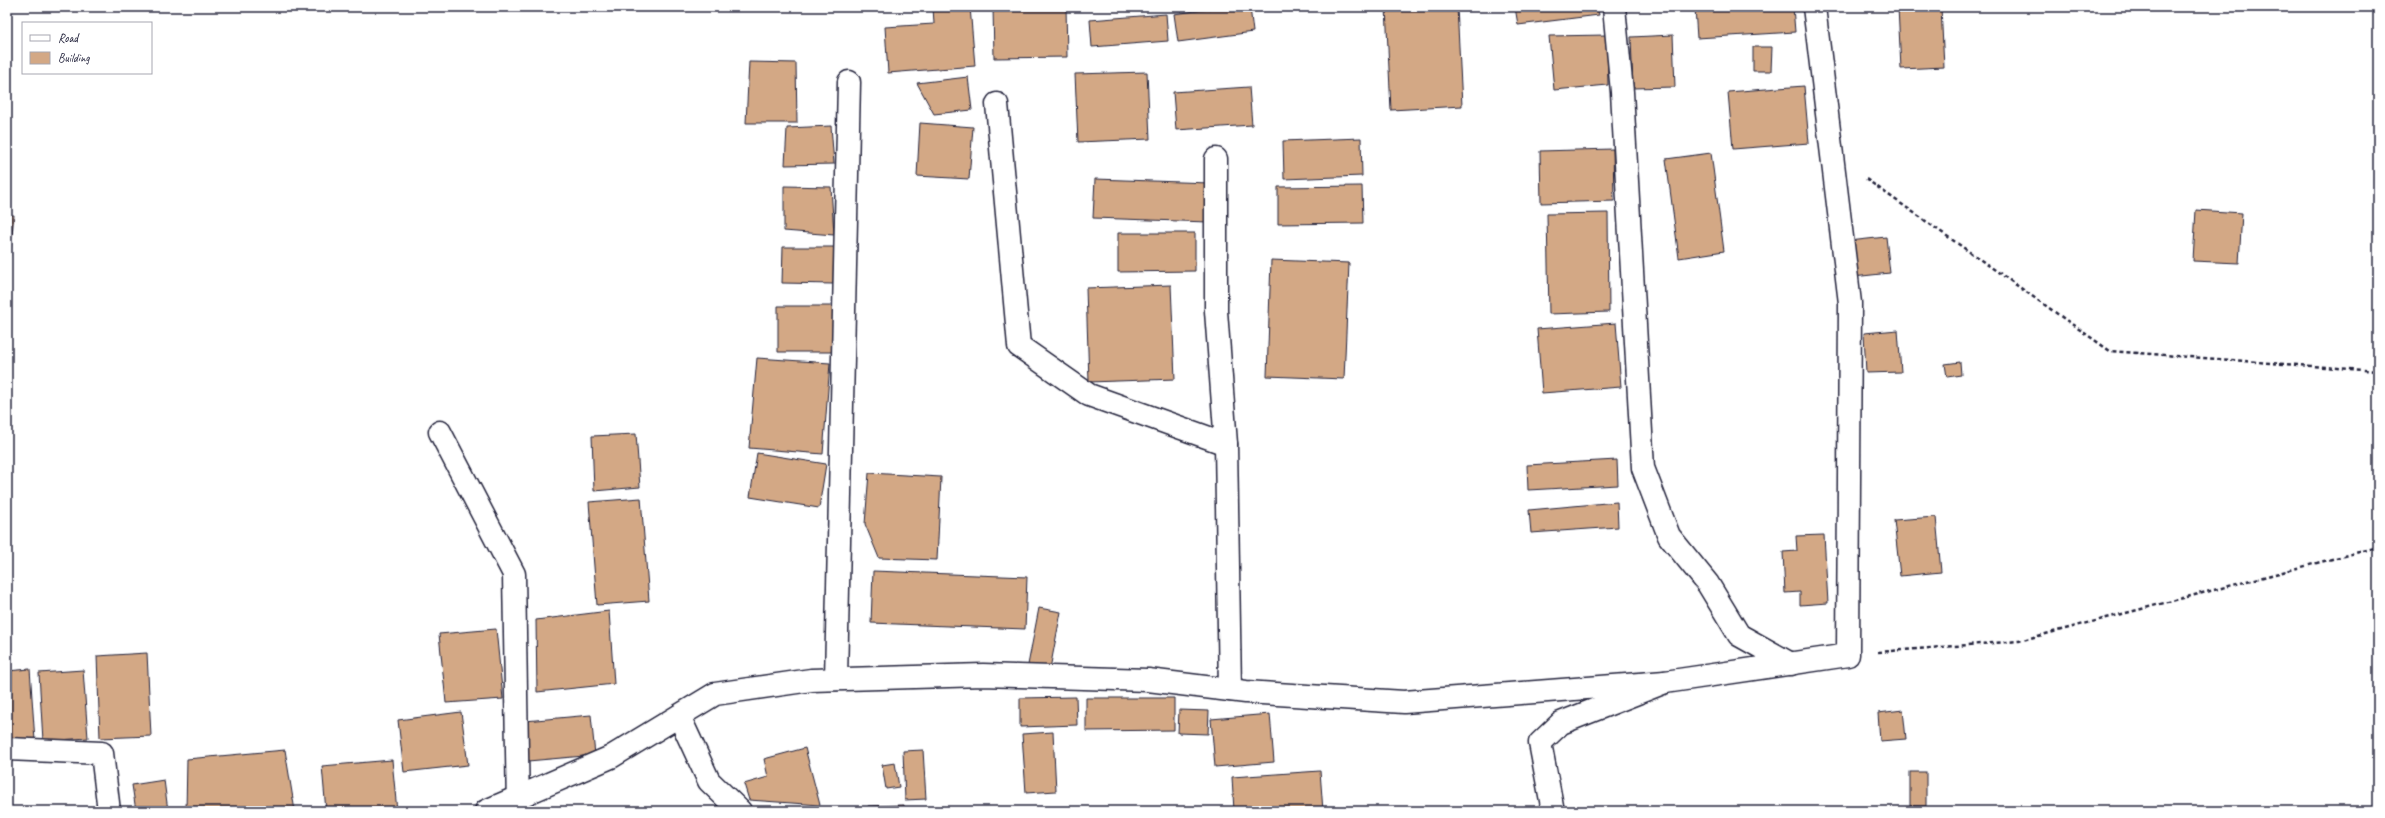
<svg xmlns="http://www.w3.org/2000/svg" width="2385" height="818" viewBox="0 0 2385 818" font-family="Caveat,sans-serif">
<rect width="100%" height="100%" fill="#fff"/>
<filter id="ink" filterUnits="userSpaceOnUse"><feTurbulence type="fractalNoise" baseFrequency=".025" numOctaves="2"/><feDisplacementMap in="SourceGraphic" scale="8" xChannelSelector="R" yChannelSelector="G"/><feConvolveMatrix kernelMatrix="1 2 1 2 8 2 1 2 1" color-interpolation-filters="sRGB"/></filter>
<g filter="url(#ink)">
<g fill="#d3a885" stroke="#22223b">
<path d="M 933,7 L 970,7 L 975,66 L 888,73 L 885,27 L 934,24 Z"/>
<path d="M 993,7 L 1066,7 L 1067,57 L 994,58 Z"/>
<path d="M 1225,7 L 1250,7 L 1253,32 L 1178,42 L 1174,14 Z"/>
<path d="M 1386,7 L 1457,7 L 1462,106 L 1391,110 Z"/>
<path d="M 1515,7 L 1597,7 L 1599,15 L 1518,25 Z"/>
<path d="M 1720,7 L 1793,7 L 1795,32 L 1697,38 L 1695,8 Z"/>
<path d="M 1898,7 L 1941,7 L 1944,67 L 1901,69 Z"/>
<path d="M 1166,14 L 1168,41 L 1092,47 L 1090,20 Z"/>
<path d="M 1607,35 L 1608,85 L 1554,90 L 1549,36 Z"/>
<path d="M 1673,35 L 1675,87 L 1633,88 L 1631,37 Z"/>
<path d="M 1753,47 L 1772,47 L 1771,71 L 1753,71 Z"/>
<path d="M 749,62 L 796,63 L 797,123 L 746,123 Z"/>
<path d="M 1147,72 L 1150,139 L 1078,142 L 1075,74 Z"/>
<path d="M 968,77 L 972,110 L 934,114 L 917,83 Z"/>
<path d="M 1804,86 L 1809,143 L 1733,149 L 1728,92 Z"/>
<path d="M 1249,87 L 1252,125 L 1176,130 L 1173,92 Z"/>
<path d="M 920,123 L 973,127 L 969,179 L 917,176 Z"/>
<path d="M 831,126 L 834,164 L 785,165 L 787,128 Z"/>
<path d="M 1361,138 L 1362,176 L 1284,179 L 1283,141 Z"/>
<path d="M 1613,149 L 1614,201 L 1541,203 L 1540,151 Z"/>
<path d="M 1711,153 L 1724,251 L 1679,258 L 1666,159 Z"/>
<path d="M 1095,179 L 1209,183 L 1208,222 L 1093,218 Z"/>
<path d="M 784,186 L 831,187 L 834,235 L 784,231 Z"/>
<path d="M 1362,186 L 1363,223 L 1278,224 L 1278,187 Z"/>
<path d="M 2196,210 L 2242,213 L 2239,263 L 2193,261 Z"/>
<path d="M 1608,213 L 1609,312 L 1549,314 L 1547,214 Z"/>
<path d="M 7,215 L 14,215 L 9,264 L 7,264 Z"/>
<path d="M 1118,233 L 1195,233 L 1195,271 L 1118,272 Z"/>
<path d="M 1886,237 L 1890,273 L 1853,277 L 1849,241 Z"/>
<path d="M 783,247 L 834,247 L 833,284 L 782,283 Z"/>
<path d="M 1271,260 L 1349,263 L 1344,379 L 1267,376 Z"/>
<path d="M 1171,285 L 1175,379 L 1089,382 L 1086,288 Z"/>
<path d="M 778,306 L 835,306 L 834,352 L 778,352 Z"/>
<path d="M 1616,323 L 1621,387 L 1542,393 L 1537,329 Z"/>
<path d="M 1898,330 L 1901,372 L 1866,373 L 1864,333 Z"/>
<path d="M 757,358 L 830,363 L 823,454 L 749,448 Z"/>
<path d="M 1960,362 L 1961,375 L 1947,377 L 1945,364 Z"/>
<path d="M 636,434 L 640,487 L 594,491 L 592,436 Z"/>
<path d="M 757,453 L 826,464 L 819,508 L 750,497 Z"/>
<path d="M 1617,460 L 1618,485 L 1528,490 L 1527,465 Z"/>
<path d="M 869,473 L 941,477 L 937,560 L 879,558 L 865,524 Z"/>
<path d="M 641,498 L 649,601 L 597,605 L 589,502 Z"/>
<path d="M 1617,502 L 1618,527 L 1531,533 L 1529,510 Z"/>
<path d="M 1936,517 L 1941,572 L 1900,576 L 1894,520 Z"/>
<path d="M 1824,535 L 1828,603 L 1800,605 L 1800,592 L 1785,593 L 1783,552 L 1797,551 L 1796,536 Z"/>
<path d="M 873,571 L 1027,577 L 1025,629 L 871,623 Z"/>
<path d="M 1039,608 L 1061,612 L 1049,674 L 1027,670 Z"/>
<path d="M 609,611 L 614,684 L 537,692 L 536,620 Z"/>
<path d="M 496,629 L 503,699 L 446,703 L 439,634 Z"/>
<path d="M 147,653 L 151,736 L 100,738 L 97,656 Z"/>
<path d="M 30,669 L 35,741 L 7,743 L 7,671 Z"/>
<path d="M 83,670 L 88,738 L 43,741 L 39,673 Z"/>
<path d="M 1076,697 L 1077,725 L 1020,727 L 1020,698 Z"/>
<path d="M 1086,698 L 1174,698 L 1174,730 L 1086,731 Z"/>
<path d="M 1179,710 L 1209,711 L 1208,734 L 1178,733 Z"/>
<path d="M 1903,710 L 1906,739 L 1880,741 L 1878,713 Z"/>
<path d="M 461,712 L 468,765 L 404,772 L 398,720 Z"/>
<path d="M 1270,714 L 1274,762 L 1215,767 L 1211,719 Z"/>
<path d="M 591,715 L 595,755 L 528,761 L 525,721 Z"/>
<path d="M 1053,732 L 1056,791 L 1026,793 L 1022,734 Z"/>
<path d="M 805,748 L 820,805 L 749,800 L 744,784 L 768,777 L 764,759 Z"/>
<path d="M 285,750 L 295,811 L 186,811 L 187,759 Z"/>
<path d="M 923,750 L 926,799 L 905,800 L 903,751 Z"/>
<path d="M 392,760 L 397,811 L 326,811 L 322,766 Z"/>
<path d="M 895,763 L 899,787 L 886,789 L 882,765 Z"/>
<path d="M 1320,771 L 1323,811 L 1234,811 L 1232,777 Z"/>
<rect x="1910" y="772" width="16" height="34"/>
<path d="M 164,780 L 168,811 L 136,811 L 132,785 Z"/>
<path d="M 904,805 L 904,811 L 868,811 L 868,806 Z"/>
</g>
<g fill="none" stroke-linecap="round" stroke-linejoin="round">
<g stroke="#22223b" stroke-width="25">
<g id="street">
<path d="M 1614,7 L 1622,92 L 1643,468 L 1669,536 L 1708,584 L 1739,635 L 1791,664"/>
<path d="M 997,104 L 1019,346 L 1089,395 L 1226,444"/>
<path d="M 1216,159 L 1216,311 L 1226,444 L 1230,690"/>
<path d="M 440,432 L 514,574 L 518,810"/>
<path d="M 836,679 L 849,82"/>
<path d="M 679,716 L 709,781 L 740,811"/>
<path d="M 7,749 L 102,753 L 109,811"/>
<path d="M 486,811 L 611,757 L 715,694 L 811,680 L 983,675 L 1148,680 L 1246,692 L 1404,702 L 1665,682"/>
<path d="M 1553,811 L 1540,743 L 1561,723 L 1665,682 L 1848,655 L 1850,303 L 1814,7"/>
</g>
</g>
<g stroke="#22223b" stroke-width="2.5" stroke-dasharray="4 3" stroke-linecap="butt">
<path d="M 1866,179 L 2110,351 L 2378,371"/>
<path d="M 1878,652 L 2019,641 L 2378,547"/>
</g>
<use href="#street" stroke="#fff" stroke-width="22"/>
</g>
</g>
<rect width="2385" height="818" fill="none" stroke="#fff" stroke-width="24"/>
<rect x="12" y="12" width="2361" height="794" fill="none" stroke="#22223b" stroke-width="1.5" filter="url(#ink)"/>
<rect x="22" y="22" width="130" height="52" fill="#ffffff" stroke="#a7a7b1"/>
<rect x="30" y="35" width="20" height="6" fill="#ffffff" stroke="#a7a7b1"/>
<text x="58" y="42" font-size="12" fill="#22223b">Road</text>
<rect x="30" y="52" width="20" height="12" fill="#d3a885" stroke="#a7a7b1"/>
<text x="58" y="62" font-size="12" fill="#22223b">Building</text>
</svg>
